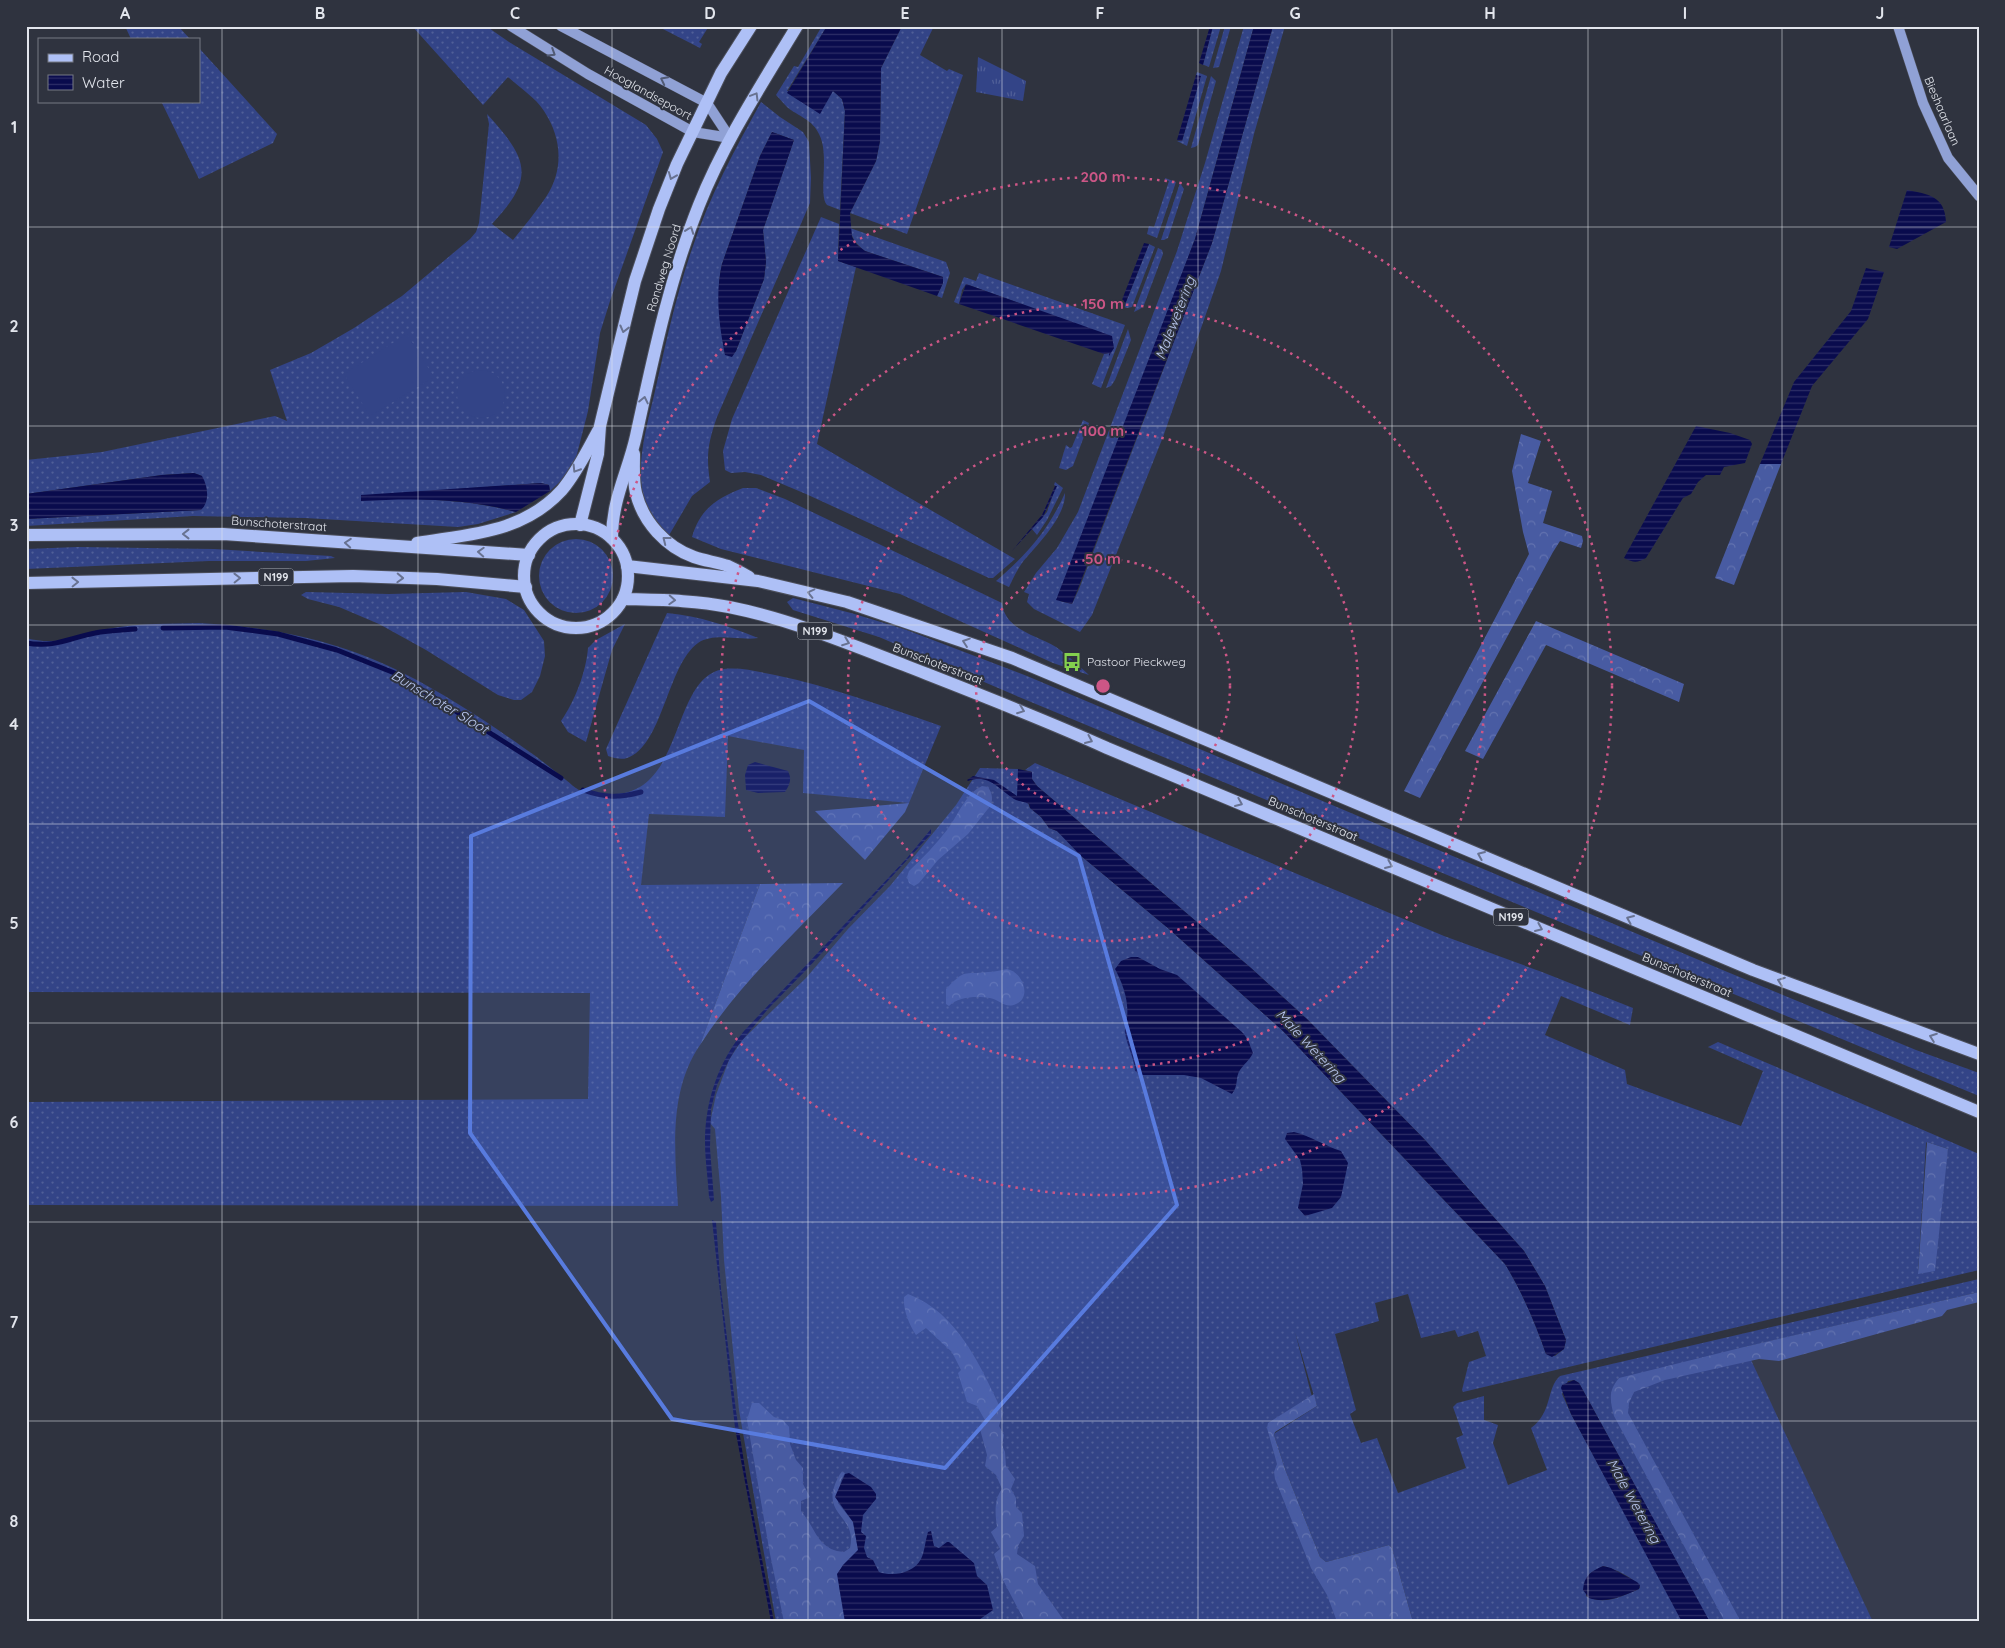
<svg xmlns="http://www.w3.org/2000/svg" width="2005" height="1648" viewBox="0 0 2005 1648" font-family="Quicksand,sans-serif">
<defs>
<pattern id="grass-dots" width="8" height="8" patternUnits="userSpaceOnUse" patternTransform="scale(1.25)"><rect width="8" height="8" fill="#334487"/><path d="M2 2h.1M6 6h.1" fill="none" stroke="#505f98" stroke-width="1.8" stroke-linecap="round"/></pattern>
<pattern id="forest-crowns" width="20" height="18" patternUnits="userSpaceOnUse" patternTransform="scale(1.25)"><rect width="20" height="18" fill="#485ba2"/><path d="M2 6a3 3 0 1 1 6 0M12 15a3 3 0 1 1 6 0" fill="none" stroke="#6272af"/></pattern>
<pattern id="park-tufts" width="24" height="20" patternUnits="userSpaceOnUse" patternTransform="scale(1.25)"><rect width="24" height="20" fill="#334487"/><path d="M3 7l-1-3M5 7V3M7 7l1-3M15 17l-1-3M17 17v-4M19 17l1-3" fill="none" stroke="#505f98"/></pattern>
<pattern id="water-rules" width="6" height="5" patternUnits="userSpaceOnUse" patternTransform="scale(1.25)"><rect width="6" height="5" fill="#090b4d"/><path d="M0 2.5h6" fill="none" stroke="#2d2e67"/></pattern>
</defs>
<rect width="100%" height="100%" fill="#2f333f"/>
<path fill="#363b4d" d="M 1979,1284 L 1979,1622 L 1721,1622 L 1593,1373 Z"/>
<g fill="url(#grass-dots)" fill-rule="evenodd">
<path d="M 125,26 L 178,26 L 190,39 L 131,39 Z"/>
<path d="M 412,26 L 486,26 L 509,42 L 646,125 L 657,139 L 663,152 L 610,301 L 600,333 L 588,411 L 576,458 L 567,475 L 550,491 L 549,485 L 541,483 L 361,496 C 413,500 466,498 516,512 L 478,524 L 458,527 L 305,518 L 193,516 L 26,526 L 26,519 L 201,510 L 202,476 L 194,473 L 162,475 L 26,494 L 26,460 L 102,452 L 275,416 L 287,421 L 270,370 L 311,353 L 354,328 L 402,296 L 470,239 L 476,232 L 479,223 L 489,124 L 487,114 C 528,159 536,177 492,224 L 513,240 C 524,226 536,212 546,197 C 564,170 562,138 544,111 C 536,98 519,87 508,77 L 483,105 Z"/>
<path d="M 657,26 L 709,26 L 699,42 L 702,44 L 700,48 Z"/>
<path d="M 822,26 L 827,26 L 787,91 L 833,91 L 842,99 L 845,111 L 840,210 L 827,205 C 818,195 830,154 819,134 C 813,120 798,116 787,107 C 783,103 780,99 776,95 L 794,66 L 798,67 Z"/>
<path d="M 902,26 L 934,26 L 920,55 L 947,71 L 949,69 L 963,75 L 907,234 L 850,213 L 876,161 L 880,141 L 881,68 Z"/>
<path d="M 1213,26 L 1221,26 L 1209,67 L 1199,63 L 1203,64 Z"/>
<path d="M 1225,26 L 1231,26 L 1219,67 L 1213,68 Z"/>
<path d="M 1244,26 L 1254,26 L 1195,239 L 1060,601 L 1072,604 L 1079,589 L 1212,243 L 1273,26 L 1285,26 L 1254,134 L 1221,271 L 1163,437 L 1092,615 L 1080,632 L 1034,609 L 1027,602 L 1029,594 L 1024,592 L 1036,573 L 1057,548 L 1078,512 L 1177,251 L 1205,163 Z"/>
<path d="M 199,48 L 277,134 L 273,143 L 199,179 L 161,101 L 199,101 Z"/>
<path d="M 1197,72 L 1207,76 L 1187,146 L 1177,141 L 1182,141 L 1200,77 L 1196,75 Z"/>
<path d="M 1211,76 L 1216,81 L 1198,145 L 1195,147 L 1191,148 Z"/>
<path d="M 761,102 L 780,117 L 803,132 L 809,142 L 811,178 L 810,203 L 717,417 C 708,443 706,455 710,482 L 692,496 L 668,537 C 659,527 648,516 645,503 C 634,467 647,426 655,391 C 666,343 676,295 692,249 C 709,197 735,149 761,102 ZM 772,132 L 794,140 L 763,230 L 766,262 L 764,279 L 736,351 L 732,356 L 725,354 C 722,324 715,294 722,264 L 760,156 Z"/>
<path d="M 1165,178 L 1176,182 L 1157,238 L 1147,234 L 1149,226 L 1154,227 L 1169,181 L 1165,180 Z"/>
<path d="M 1180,183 L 1184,189 L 1168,238 L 1164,240 L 1161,240 Z"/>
<path d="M 821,217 L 839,224 L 838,261 L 856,267 L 817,444 L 1015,559 L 993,578 L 989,578 L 806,494 L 761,475 L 745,472 L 731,473 L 725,470 L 723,451 L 732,419 Z"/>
<path d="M 850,228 L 946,262 L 950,273 L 942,298 L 937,296 L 943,283 L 943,277 L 865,251 C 856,244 852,239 850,228 Z"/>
<path d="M 1149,244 L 1155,247 L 1132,307 L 1127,308 L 1124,307 Z"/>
<path d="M 1158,248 L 1162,250 L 1163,254 L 1144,305 L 1140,309 L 1134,312 Z"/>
<path d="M 979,273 L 1125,325 L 1101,388 L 1092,384 L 1104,354 L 1109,353 L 1114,348 L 1024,305 L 966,284 L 962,290 L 959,304 L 954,302 L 963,279 L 964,277 L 976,281 Z"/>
<path d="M 1128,329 L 1131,340 L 1115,380 L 1111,386 L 1106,388 Z"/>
<path d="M 1083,420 L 1089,423 L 1073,466 L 1066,470 L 1059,468 L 1066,445 L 1070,448 L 1072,447 Z"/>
<path d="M 1055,482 L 1063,488 L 1047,520 L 1037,535 L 1032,529 L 1047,512 L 1056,486 L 1054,485 Z"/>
<path d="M 743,488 L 756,488 L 785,499 L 1002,603 C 1005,630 1036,635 1056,647 C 1068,655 1079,666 1089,675 L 1053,663 L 900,594 L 721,549 L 692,537 C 700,509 717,498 743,488 Z"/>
<path d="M 1065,493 C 1066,517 1036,546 1022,563 C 1017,570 1013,579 1009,587 L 996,581 C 1027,554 1048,531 1065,493 Z"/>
<circle cx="576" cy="576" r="37"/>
<path d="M 78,547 L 214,549 L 331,556 L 335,558 L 306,561 L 209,561 L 26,569 L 26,549 Z"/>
<path d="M 306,592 L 389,594 L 466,592 L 506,599 L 524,610 L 544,641 L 545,656 L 540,676 L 532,692 L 521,700 L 514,700 L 498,695 L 426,650 L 379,624 L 339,607 L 308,599 L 301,595 Z"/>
<path d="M 793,598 L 851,613 L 904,629 L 1027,676 L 1725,971 L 1916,1050 L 1979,1073 L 1979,1096 L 1019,697 L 879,637 L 793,610 L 787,602 Z"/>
<path d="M 667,613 C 700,616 728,626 758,638 C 739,641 715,632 698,643 C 667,665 663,746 627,758 C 621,760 614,758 608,756 L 606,749 Z"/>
<path d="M 199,623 C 273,628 335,639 403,673 C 445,694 486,721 524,748 C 539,758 552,769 566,780 C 570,783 575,788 579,790 C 588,793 601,794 609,794 C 686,798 669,677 724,669 C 741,667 759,672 775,675 C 832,687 886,707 941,726 L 909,803 L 803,793 L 804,750 L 728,736 L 725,817 L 649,814 L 641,885 L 760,884 L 700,1045 C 668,1092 675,1152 678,1206 L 26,1205 L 26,1102 L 588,1099 L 590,993 L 26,992 L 26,638 C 60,647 81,634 113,628 C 140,623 171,624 199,623 Z"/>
<path d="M 625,624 L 612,650 L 586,742 L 568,732 L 561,721 C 575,701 586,672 588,648 L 596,640 Z"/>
<path d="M 1035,763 L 1444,936 L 1542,972 L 1633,1008 L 1630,1025 L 1561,996 L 1545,1035 L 1625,1070 L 1627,1084 L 1741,1126 L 1763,1071 L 1708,1047 L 1718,1042 L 1979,1154 L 1979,1270 L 1463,1392 L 1462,1390 L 1469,1362 L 1486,1356 L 1478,1331 L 1458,1337 L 1455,1330 L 1421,1338 L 1408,1294 L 1375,1303 L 1379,1321 L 1335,1334 L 1356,1410 L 1350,1414 L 1361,1443 L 1377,1438 L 1398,1493 L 1466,1468 L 1456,1438 L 1463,1435 L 1453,1407 L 1457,1403 L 1484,1396 L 1484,1420 L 1498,1425 L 1493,1443 L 1508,1485 L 1547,1470 L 1531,1428 C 1553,1412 1546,1388 1560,1376 L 1979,1279 L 1979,1292 L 1745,1347 L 1873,1622 L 1413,1622 L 1392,1548 L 1389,1545 L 1326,1562 L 1320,1557 L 1285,1469 L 1274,1435 L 1275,1433 L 1317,1406 L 1295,1332 L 1313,1401 L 1271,1431 C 1291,1499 1318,1560 1351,1622 L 776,1622 L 739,1410 L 724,1260 L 721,1197 L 715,1129 L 710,1123 L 716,1095 L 729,1060 L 742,1040 L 806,978 L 848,929 L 890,886 L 956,805 L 980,768 L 1018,769 L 1018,778 L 1030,808 L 1041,817 L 1049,828 L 1057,831 L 1072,845 L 1080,855 L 1169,929 L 1283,1031 L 1505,1264 C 1522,1292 1535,1322 1546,1354 L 1555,1356 L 1564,1349 L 1566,1340 L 1545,1286 L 1524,1251 L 1425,1140 L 1308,1020 L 1251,968 L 1037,786 L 1032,779 L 1032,772 L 1025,770 ZM 1927,1142 L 1948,1149 L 1918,1274 L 1926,1143 ZM 1574,1380 L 1579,1383 L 1698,1601 L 1604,1475 L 1571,1414 L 1562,1394 L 1568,1381 ZM 1603,1566 C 1615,1569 1633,1577 1640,1587 L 1639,1589 C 1622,1596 1604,1606 1586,1596 L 1589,1574 Z"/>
</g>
<g fill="url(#forest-crowns)">
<path d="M 1521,434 L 1541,441 L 1528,483 L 1552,491 L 1543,523 L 1582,536 L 1583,541 L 1581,548 L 1560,541 L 1553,552 L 1420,798 L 1404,791 L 1529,554 L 1523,532 L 1512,471 Z"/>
<path d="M 1760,464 L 1781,464 L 1734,585 L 1715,578 Z"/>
<path d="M 1536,621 L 1684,684 L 1679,702 L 1546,645 L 1483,759 L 1465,751 Z"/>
<path d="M 982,786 L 988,787 C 992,793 993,798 991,805 L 968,834 L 938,860 L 919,883 L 914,886 L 909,883 L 907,877 L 909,871 C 923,858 936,844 947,830 C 958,816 965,794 982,786 Z"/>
<path d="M 909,803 L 905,812 L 865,860 L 815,811 Z"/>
<path d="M 843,883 C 794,934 739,984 700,1045 L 760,884 Z"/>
<path d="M 1007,969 C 1023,972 1032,998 1016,1004 C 1005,1009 1000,1000 990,998 C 978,996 958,996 949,1006 L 946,1004 L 946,989 C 966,968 963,975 988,972 C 994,972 1001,970 1007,969 Z"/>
<path d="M 1927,1142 L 1948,1149 L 1935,1271 L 1918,1274 Z"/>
<path d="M 1979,1292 L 1979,1302 L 1947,1310 L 1942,1316 L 1779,1361 L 1759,1359 L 1665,1380 L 1634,1392 L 1629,1403 L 1628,1413 L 1741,1622 L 1725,1622 L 1614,1416 C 1610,1400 1608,1391 1619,1378 L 1744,1347 Z"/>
<path d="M 908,1294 C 959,1313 981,1368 1003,1413 L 999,1426 L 1004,1435 L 1002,1445 L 1005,1452 L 1006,1466 L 1015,1479 L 1011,1489 L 1016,1498 L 1016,1507 L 1022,1513 L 1024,1536 L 1018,1546 L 1017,1554 L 1035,1566 L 1038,1584 L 1065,1622 L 1025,1622 L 1003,1580 L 994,1554 L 1000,1549 L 991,1532 L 997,1527 C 995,1514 994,1499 1002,1489 L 996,1475 L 985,1466 L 987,1455 L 980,1429 L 986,1422 L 977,1406 L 967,1402 L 958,1373 L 961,1370 L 952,1352 L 926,1328 L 916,1335 C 909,1324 903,1310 904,1297 Z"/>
<path d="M 1314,1394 L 1317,1406 L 1275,1432 L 1274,1435 L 1285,1469 L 1320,1557 L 1326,1562 L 1389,1545 L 1392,1548 L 1413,1622 L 1341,1622 L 1336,1619 L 1327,1595 L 1311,1568 L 1275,1479 L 1274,1472 L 1277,1464 L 1267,1428 L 1268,1423 Z"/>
<path d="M 752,1403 L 759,1403 L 774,1417 L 783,1420 L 789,1427 L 790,1444 L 796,1460 L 803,1468 L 803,1484 L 810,1497 L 801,1501 L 801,1511 C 816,1528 817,1550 844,1552 L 850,1548 C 858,1513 816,1516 840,1474 L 842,1472 L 845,1473 L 841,1480 L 838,1503 L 853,1522 L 858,1550 L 843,1565 L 839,1588 L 845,1622 L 784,1622 L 770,1554 L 747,1420 Z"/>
</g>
<path fill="url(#park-tufts)" d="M 978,57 L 1026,81 L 1023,101 L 976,92 Z"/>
<g fill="#334487">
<path d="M 407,334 L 434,377 L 370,416 L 344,374 Z"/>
<circle cx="481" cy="394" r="24"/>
</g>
<g fill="url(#water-rules)">
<path d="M 827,26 L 902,26 L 881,68 L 880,141 L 876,161 L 850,213 L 852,237 L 856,244 L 865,251 L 943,277 L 943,283 L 937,296 L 838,261 L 845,111 L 842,99 L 833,91 L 820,114 L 787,93 Z"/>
<path d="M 1210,26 L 1213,26 L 1203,65 L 1199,63 Z"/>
<path d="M 1254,26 L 1273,26 L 1212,243 L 1072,604 L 1056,600 L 1195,239 Z"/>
<path d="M 1196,75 L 1201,76 L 1182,141 L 1177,140 Z"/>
<path d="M 772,132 L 794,140 L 763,230 L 766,262 L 764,279 L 736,351 L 732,357 L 725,355 C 719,325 715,293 722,264 L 760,156 Z"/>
<path d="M 1907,190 C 1928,194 1945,196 1946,222 L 1897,249 L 1889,247 Z"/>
<path d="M 1144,243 L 1149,244 L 1124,307 L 1120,305 Z"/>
<path d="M 1866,268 L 1884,272 L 1868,319 L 1812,386 L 1781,464 L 1760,464 L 1794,382 L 1851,311 Z"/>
<path d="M 966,284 L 1112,336 L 1114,348 L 1109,356 L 1109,353 L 1104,354 L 959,304 Z"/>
<path d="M 1696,426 L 1730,433 L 1750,440 L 1752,444 L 1745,463 L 1724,467 L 1720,475 L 1706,475 L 1698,482 L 1691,494 L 1683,498 L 1646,558 C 1637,563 1634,563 1624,558 Z"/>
<path d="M 194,473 L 202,476 C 208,486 210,502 201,510 L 26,519 L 26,494 L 162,475 Z"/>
<path d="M 541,483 L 549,485 L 550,491 L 516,512 C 466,498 413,498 361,501 L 361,495 Z"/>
<path d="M 1055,486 L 1057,486 L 1043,517 L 1011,552 L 1042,515 Z"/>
<path d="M 755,762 L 788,771 C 792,779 790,784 785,792 L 758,793 L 746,790 L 745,775 L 748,765 Z"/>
<path d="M 1018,769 L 1032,772 L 1032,779 L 1037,786 L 1251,968 L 1308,1020 L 1425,1140 L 1524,1251 L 1545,1286 L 1566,1340 L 1564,1349 L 1552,1357 L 1546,1354 C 1535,1322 1522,1292 1505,1264 L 1283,1031 L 1169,929 L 1080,855 L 1057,831 L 1049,828 L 1041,817 L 1030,808 L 1029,804 C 1023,801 1019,802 1014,799 C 997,788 989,774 968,781 L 967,780 L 973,776 L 994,780 L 1017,796 Z"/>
<path d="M 931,829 L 931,834 L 808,968 L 768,1009 L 736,1048 L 729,1060 L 717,1085 L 711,1109 L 710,1148 L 714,1200 L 711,1202 L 709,1197 C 708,1178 705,1160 705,1142 C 705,1102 718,1062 744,1031 L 907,858 Z"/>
<path d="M 1131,957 L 1138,957 L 1160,969 L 1177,975 L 1243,1033 L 1248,1040 L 1253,1053 C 1249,1061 1244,1064 1240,1070 C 1235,1077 1239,1085 1232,1094 L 1201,1078 L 1184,1075 L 1141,1075 L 1135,1071 C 1134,1057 1127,1046 1125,1033 C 1124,1028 1127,1023 1127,1018 C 1129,1001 1123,984 1115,969 L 1121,961 Z"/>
<path d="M 1294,1132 C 1311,1136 1325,1146 1341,1151 L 1348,1163 L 1341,1197 L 1332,1208 L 1305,1216 L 1298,1208 L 1303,1184 L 1302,1169 L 1300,1160 L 1285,1139 L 1287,1133 Z"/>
<path d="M 712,1220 L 716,1222 L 721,1289 L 736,1411 L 747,1481 L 774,1622 L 771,1622 L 735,1428 Z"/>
<path d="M 1574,1380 L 1579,1383 L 1710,1622 L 1682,1622 L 1571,1414 L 1561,1388 L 1562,1385 Z"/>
<path d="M 849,1473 L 871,1487 L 876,1494 L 876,1499 L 863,1515 L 861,1532 L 866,1536 L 864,1548 L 867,1557 L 873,1560 L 879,1572 C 893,1577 914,1573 921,1559 C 925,1551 925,1541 928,1532 L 931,1531 L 934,1546 L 939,1548 L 947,1542 L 949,1542 L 974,1563 L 977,1576 L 987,1585 L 993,1610 L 976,1622 L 845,1622 L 837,1574 L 843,1565 L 858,1550 L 853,1522 L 835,1497 L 845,1474 Z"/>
<path d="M 1603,1566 L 1611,1568 L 1637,1582 L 1640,1585 L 1639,1589 C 1623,1596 1606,1604 1589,1598 L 1583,1590 C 1584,1576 1591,1571 1603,1566 Z"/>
</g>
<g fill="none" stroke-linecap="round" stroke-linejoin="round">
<g stroke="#090b4d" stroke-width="5">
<path d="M 163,628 L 225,627 L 278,634 L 337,650 L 397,674 L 561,778"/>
<path d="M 26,643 C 55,648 69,638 95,633 C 108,630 122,630 135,629"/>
<path d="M 583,790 C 605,798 619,798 641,792"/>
</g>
<g stroke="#4c4f5b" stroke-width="11">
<g id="secondary">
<path d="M 511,26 L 588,74 L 693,132 L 730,138"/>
<path d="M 561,26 L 707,103 L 730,138"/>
<path d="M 1898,26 L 1923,103 L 1948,158 L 1979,196"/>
</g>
</g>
<g stroke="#4c4f5b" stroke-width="14">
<g id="primary">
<path d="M 634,454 C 634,467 633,481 636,493 C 643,522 666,547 694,557 C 705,561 717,562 728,566 C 735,569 742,573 749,577"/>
<circle cx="576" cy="576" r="52"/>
<path d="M 580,525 L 598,454 L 600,426 L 618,351 L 635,281 L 659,209 L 677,164 L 721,73 L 751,26"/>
<path d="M 26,535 L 223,534 L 529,555"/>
<path d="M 612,538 C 612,499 628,472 636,436 C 653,358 669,280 699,205 C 724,142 762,84 797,26"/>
<path d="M 417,543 C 470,534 523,533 562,490 C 577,472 587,451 598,431"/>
<path d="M 627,566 L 758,581 L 847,602 L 1012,658 L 1753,970 L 1979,1054"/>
<path d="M 26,583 L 353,576 L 437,579 L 526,587"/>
<path d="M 623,599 C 659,600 694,600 729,607 C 789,619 847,643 904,665 C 973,692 1041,718 1107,748 L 1979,1112"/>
</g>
</g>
<use href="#secondary" stroke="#90a1d5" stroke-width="10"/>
<use href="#primary" stroke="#aec0f6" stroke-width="12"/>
</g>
<defs><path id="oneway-chevron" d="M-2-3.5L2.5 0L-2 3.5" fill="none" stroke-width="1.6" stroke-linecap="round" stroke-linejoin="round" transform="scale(1.25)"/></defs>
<g stroke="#515a74">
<use href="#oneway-chevron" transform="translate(552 53) rotate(32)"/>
<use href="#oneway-chevron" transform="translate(664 80) rotate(-153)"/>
</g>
<g stroke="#687291">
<use href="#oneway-chevron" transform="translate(755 96) rotate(-59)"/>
<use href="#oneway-chevron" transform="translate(672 176) rotate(112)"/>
<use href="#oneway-chevron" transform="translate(690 230) rotate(-70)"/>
<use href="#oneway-chevron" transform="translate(624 329) rotate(104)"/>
<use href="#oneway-chevron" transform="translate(644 400) rotate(-78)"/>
<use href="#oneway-chevron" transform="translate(576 469) rotate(122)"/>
<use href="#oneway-chevron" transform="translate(186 534) rotate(180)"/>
<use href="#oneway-chevron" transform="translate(666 540) rotate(-142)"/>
<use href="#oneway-chevron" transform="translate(348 543) rotate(-176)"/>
<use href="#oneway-chevron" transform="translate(481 552) rotate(-177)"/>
<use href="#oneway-chevron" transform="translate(237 578) rotate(-1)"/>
<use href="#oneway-chevron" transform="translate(400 578) rotate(2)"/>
<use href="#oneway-chevron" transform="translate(75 582) rotate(-1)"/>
<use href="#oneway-chevron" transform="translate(811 593) rotate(-167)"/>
<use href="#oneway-chevron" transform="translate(672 600) rotate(3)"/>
<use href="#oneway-chevron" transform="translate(846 642) rotate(21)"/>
<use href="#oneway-chevron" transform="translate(966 642) rotate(-161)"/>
<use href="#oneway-chevron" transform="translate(1021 710) rotate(21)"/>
<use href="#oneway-chevron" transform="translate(1089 740) rotate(24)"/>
<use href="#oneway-chevron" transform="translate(1239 803) rotate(23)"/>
<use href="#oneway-chevron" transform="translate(1481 855) rotate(-157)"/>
<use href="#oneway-chevron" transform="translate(1389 865) rotate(23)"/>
<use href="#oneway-chevron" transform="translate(1630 919) rotate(-157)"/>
<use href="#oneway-chevron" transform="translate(1539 928) rotate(23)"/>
<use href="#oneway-chevron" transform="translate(1781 981) rotate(-160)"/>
<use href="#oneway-chevron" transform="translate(1933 1037) rotate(-160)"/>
</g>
<path fill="#587bde" fill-opacity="0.2" stroke="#587bde" stroke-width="4" stroke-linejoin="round" d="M 809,701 L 1079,856 L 1177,1205 L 945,1468 L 672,1419 L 470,1133 L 471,836 Z"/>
<path fill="none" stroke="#e2e5ec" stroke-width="1" stroke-opacity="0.55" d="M 222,26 L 222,1622M 418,26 L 418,1622M 612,26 L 612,1622M 808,26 L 808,1622M 1002,26 L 1002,1622M 1198,26 L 1198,1622M 1392,26 L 1392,1622M 1588,26 L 1588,1622M 1782,26 L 1782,1622M 26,227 L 1979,227M 26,426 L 1979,426M 26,625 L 1979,625M 26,824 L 1979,824M 26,1023 L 1979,1023M 26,1222 L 1979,1222M 26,1421 L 1979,1421"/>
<g fill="none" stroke="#cc5686" stroke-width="2.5" stroke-dasharray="2.5 5">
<circle cx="1103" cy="686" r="127"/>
<circle cx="1103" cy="686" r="255"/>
<circle cx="1103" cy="686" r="382"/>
<circle cx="1103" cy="686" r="509"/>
</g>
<defs>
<g id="bus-bare" transform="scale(1.5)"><path d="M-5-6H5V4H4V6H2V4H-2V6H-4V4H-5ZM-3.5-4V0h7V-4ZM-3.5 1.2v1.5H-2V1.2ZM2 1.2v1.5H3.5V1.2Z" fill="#83d04e" stroke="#2f333f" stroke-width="2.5" paint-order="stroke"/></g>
</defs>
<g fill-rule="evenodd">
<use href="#bus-bare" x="1072" y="662"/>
</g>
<g text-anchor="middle" stroke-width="4" stroke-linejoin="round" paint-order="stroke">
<g fill="#2f333f" stroke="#acb0b8" stroke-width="1">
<rect x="258.5" y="568.5" width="35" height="17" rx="4"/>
<rect x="797.5" y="622.5" width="35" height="17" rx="4"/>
<rect x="1493.5" y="908.5" width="35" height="17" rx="4"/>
</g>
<g font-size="11" font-weight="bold" fill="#e2e5ec">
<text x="276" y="581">N199</text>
<text x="815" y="635">N199</text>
<text x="1511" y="921">N199</text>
</g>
<g font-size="12" fill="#e2e5ec" stroke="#2f333f">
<text transform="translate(648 93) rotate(29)" y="4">Hooglandsepoort</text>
<text transform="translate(1942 111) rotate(67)" y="4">Bieshaarlaan</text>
<text transform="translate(664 268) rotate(-73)" y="4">Rondweg Noord</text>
<text transform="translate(279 524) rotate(4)" y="4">Bunschoterstraat</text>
<text transform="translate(938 664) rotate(21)" y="4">Bunschoterstraat</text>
<text transform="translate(1313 819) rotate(23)" y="4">Bunschoterstraat</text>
<text transform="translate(1687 975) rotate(23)" y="4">Bunschoterstraat</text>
</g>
<g font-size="12" fill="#e2e5ec" stroke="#2f333f" text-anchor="start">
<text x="1087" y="666">Pastoor Pieckweg</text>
</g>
<g font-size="14" font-style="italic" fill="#b8c6ee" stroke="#2f333f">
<text transform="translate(1175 318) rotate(-69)" y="5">Malewetering</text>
<text transform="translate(440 702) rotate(31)" y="5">Bunschoter Sloot</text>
<text transform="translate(1311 1046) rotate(47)" y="5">Male Wetering</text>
<text transform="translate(1634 1501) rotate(61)" y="5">Male Wetering</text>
</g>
</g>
<circle cx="1103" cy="686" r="8" fill="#cc5686" stroke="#2f333f" stroke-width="2.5"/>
<g font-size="15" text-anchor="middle" font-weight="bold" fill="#cc5686" stroke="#2f333f" stroke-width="4" stroke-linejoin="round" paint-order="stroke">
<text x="1103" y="182">200 m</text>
<text x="1103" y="309">150 m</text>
<text x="1103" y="436">100 m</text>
<text x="1103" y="564">50 m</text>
</g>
<rect width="2005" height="1648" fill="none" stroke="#2f333f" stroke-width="55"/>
<rect x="38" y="38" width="162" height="65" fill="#2f333f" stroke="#777a84"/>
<rect x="48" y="54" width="25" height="8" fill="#aec0f6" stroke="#777a84"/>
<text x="82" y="62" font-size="15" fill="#e2e5ec">Road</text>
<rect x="48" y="75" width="25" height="15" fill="url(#water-rules)" stroke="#777a84"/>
<text x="82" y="88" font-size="15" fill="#e2e5ec">Water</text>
<rect x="28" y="28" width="1950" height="1592" fill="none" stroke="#e2e5ec" stroke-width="2"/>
<g font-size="16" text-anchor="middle" font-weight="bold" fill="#e2e5ec">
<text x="125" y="19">A</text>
<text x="320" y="19">B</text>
<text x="515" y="19">C</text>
<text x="710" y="19">D</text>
<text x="905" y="19">E</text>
<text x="1100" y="19">F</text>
<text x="1295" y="19">G</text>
<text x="1490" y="19">H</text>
<text x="1685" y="19">I</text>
<text x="1880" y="19">J</text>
<text x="14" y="133">1</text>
<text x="14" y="332">2</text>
<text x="14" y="531">3</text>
<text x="14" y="730">4</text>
<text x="14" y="929">5</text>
<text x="14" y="1128">6</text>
<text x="14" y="1328">7</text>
<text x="14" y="1527">8</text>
</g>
</svg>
